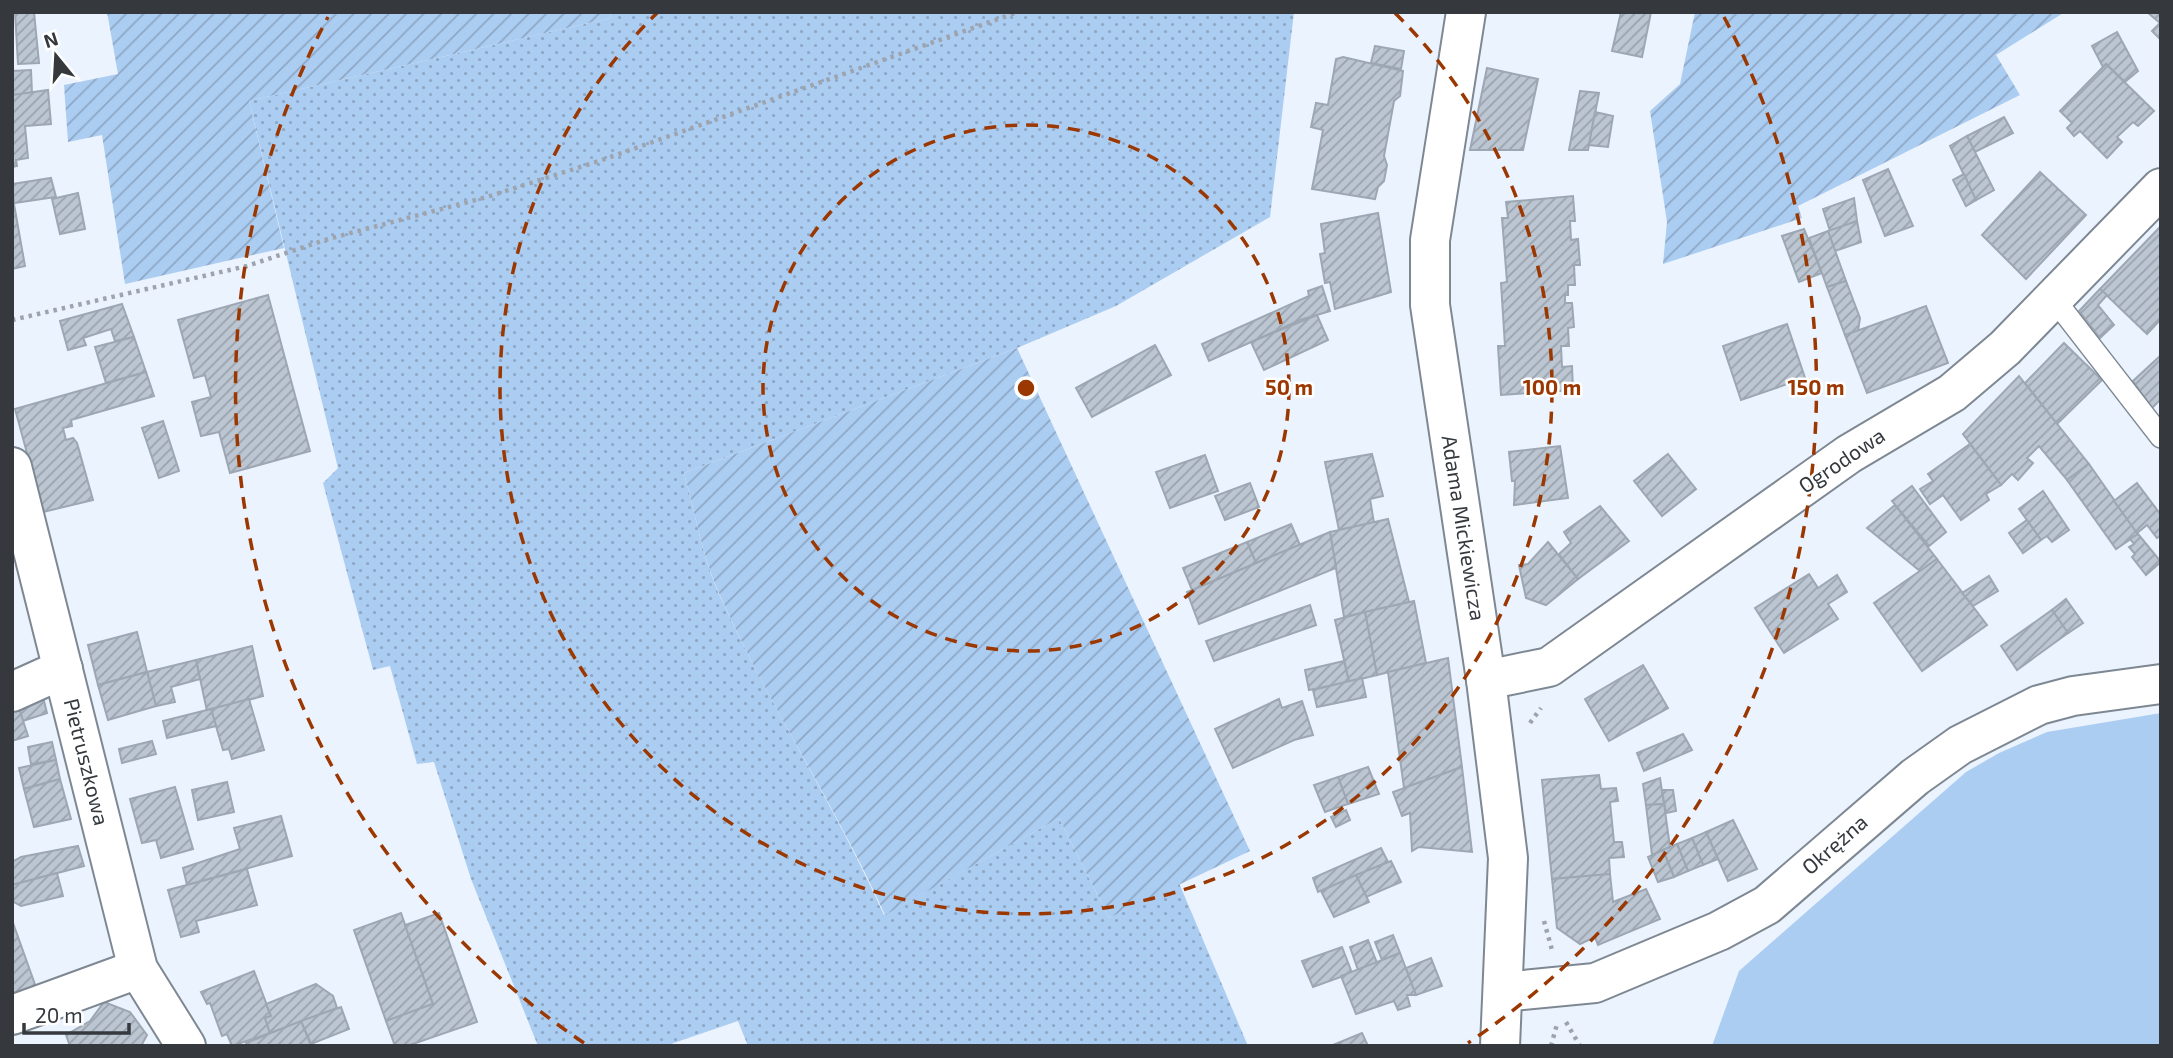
<svg xmlns="http://www.w3.org/2000/svg" width="2173" height="1058" viewBox="0 0 2173 1058" font-family="'Exo 2',sans-serif">
<defs>
<pattern id="grass-dots" width="8" height="8" patternUnits="userSpaceOnUse" patternTransform="scale(1.75)"><rect width="8" height="8" fill="#accdf2"/><path d="M2 2h.1M6 6h.1" fill="none" stroke="#8da7c5" stroke-width="1.8" stroke-linecap="round"/></pattern>
<pattern id="garden-furrows" width="10" height="10" patternUnits="userSpaceOnUse" patternTransform="scale(1.75)"><rect width="10" height="10" fill="#accdf2"/><path d="M-1 1l2-2M0 10L10 0M9 11l2-2" fill="none" stroke="#8da7c5"/></pattern>
<pattern id="building-hatch" width="6" height="6" patternUnits="userSpaceOnUse" patternTransform="scale(1.75)"><rect width="6" height="6" fill="#bbc6d2"/><path d="M-1 1l2-2M0 6l6-6M5 7l2-2" fill="none" stroke="#99a2ac"/></pattern>
</defs>
<rect width="100%" height="100%" fill="#ebf3fe"/>
<path fill="url(#grass-dots)" d="M 610,12 L 1294,12 L 1270,217 L 1116,306 L 1017,348 L 684,473 C 695,512 702,555 718,592 C 768,703 834,804 884,915 L 1059,818 L 1109,918 L 1179,883 L 1248,1046 L 748,1046 L 738,1021 L 665,1046 L 538,1046 L 471,879 L 434,762 L 417,764 L 390,666 L 373,670 L 323,483 L 338,468 L 249,101 L 611,18 Z"/>
<g fill="url(#garden-furrows)">
<path d="M 107,12 L 610,12 L 611,18 L 249,101 L 284,248 L 125,284 L 102,135 L 68,142 L 64,85 L 118,74 Z"/>
<path d="M 1695,12 L 2065,12 L 1996,55 L 2020,95 L 1798,206 L 1802,218 L 1663,264 L 1667,222 L 1650,111 L 1680,84 Z"/>
<path d="M 1017,348 L 1250,851 L 1109,918 L 1059,818 L 885,915 C 835,804 767,703 718,591 C 702,555 695,512 684,473 Z"/>
</g>
<path fill="#accdf2" d="M 2161,713 L 2161,1046 L 1712,1046 L 1739,971 L 1966,772 L 1999,753 L 2047,732 Z"/>
<g fill="url(#building-hatch)" stroke="#9da7b3" stroke-width="2">
<path d="M 15,12 L 34,12 L 39,63 L 18,64 Z"/>
<path d="M 1621,12 L 1651,12 L 1642,57 L 1612,51 Z"/>
<path d="M 2147,12 L 2161,12 L 2161,40 L 2152,31 L 2160,23 Z"/>
<path d="M 2117,32 L 2138,71 L 2125,82 L 2106,64 L 2103,67 L 2092,46 Z"/>
<path d="M 1375,46 L 1404,51 L 1401,69 L 1371,63 Z"/>
<path d="M 1343,57 L 1403,71 L 1400,96 L 1394,101 L 1384,156 L 1387,165 L 1384,181 L 1378,187 L 1375,199 L 1312,189 L 1323,130 L 1311,127 L 1316,103 L 1328,105 L 1336,59 Z"/>
<path d="M 2106,64 L 2154,111 L 2138,126 L 2133,122 L 2117,137 L 2122,142 L 2107,158 L 2080,131 L 2074,136 L 2067,128 L 2072,123 L 2060,111 Z"/>
<path d="M 1487,68 L 1538,79 L 1523,150 L 1470,150 Z"/>
<path d="M 31,70 L 32,93 L 12,95 L 12,71 Z"/>
<path d="M 48,90 L 51,124 L 25,126 L 28,158 L 16,160 L 17,166 L 12,167 L 12,95 Z"/>
<path d="M 1580,91 L 1599,93 L 1588,150 L 1569,150 Z"/>
<path d="M 1595,112 L 1613,116 L 1608,147 L 1589,145 Z"/>
<path d="M 2004,117 L 2013,133 L 1975,152 L 1967,136 Z"/>
<path d="M 1967,136 L 1994,190 L 1976,200 L 1950,146 Z"/>
<path d="M 1888,169 L 1913,226 L 1885,236 L 1863,180 Z"/>
<path d="M 2040,172 L 2086,215 L 2026,279 L 1982,235 Z"/>
<path d="M 1964,174 L 1976,200 L 1966,206 L 1953,180 Z"/>
<path d="M 51,178 L 56,197 L 14,203 L 12,184 Z"/>
<path d="M 12,193 L 25,266 L 12,269 Z"/>
<path d="M 78,193 L 85,229 L 60,234 L 52,199 Z"/>
<path d="M 1573,196 L 1575,221 L 1570,221 L 1571,240 L 1578,239 L 1580,265 L 1574,265 L 1575,285 L 1568,285 L 1568,295 L 1565,295 L 1565,303 L 1572,303 L 1574,327 L 1568,328 L 1569,346 L 1561,346 L 1562,367 L 1572,366 L 1573,390 L 1501,395 L 1498,346 L 1505,346 L 1501,283 L 1507,282 L 1502,218 L 1508,218 L 1506,202 Z"/>
<path d="M 1854,198 L 1857,221 L 1830,231 L 1823,209 Z"/>
<path d="M 1378,213 L 1391,292 L 1335,309 L 1330,282 L 1325,283 L 1320,254 L 1325,253 L 1321,224 Z"/>
<path d="M 1857,221 L 1861,242 L 1835,251 L 1828,231 Z"/>
<path d="M 2160,227 L 2161,319 L 2147,334 L 2100,289 Z"/>
<path d="M 1804,229 L 1822,273 L 1799,282 L 1782,236 Z"/>
<path d="M 1828,231 L 1846,281 L 1827,287 L 1809,238 Z"/>
<path d="M 1846,281 L 1860,318 L 1858,331 L 1845,335 L 1827,287 Z"/>
<path d="M 1322,286 L 1330,311 L 1300,320 L 1209,361 L 1202,344 L 1309,296 L 1308,291 Z"/>
<path d="M 2100,289 L 2107,295 L 2098,305 L 2114,325 L 2100,338 L 2079,311 Z"/>
<path d="M 268,295 L 310,451 L 230,473 L 219,432 L 201,436 L 192,402 L 211,397 L 205,375 L 194,378 L 178,320 Z"/>
<path d="M 122,304 L 134,337 L 115,341 L 111,329 L 83,338 L 86,345 L 68,350 L 60,321 Z"/>
<path d="M 1926,306 L 1948,363 L 1867,393 L 1845,335 Z"/>
<path d="M 1317,315 L 1328,340 L 1264,370 L 1251,342 Z"/>
<path d="M 1787,324 L 1805,378 L 1741,400 L 1723,346 Z"/>
<path d="M 134,337 L 146,372 L 106,383 L 95,347 Z"/>
<path d="M 2064,343 L 2102,380 L 2057,424 L 2025,383 Z"/>
<path d="M 1155,345 L 1171,375 L 1092,417 L 1076,388 Z"/>
<path d="M 2161,355 L 2161,399 L 2152,408 L 2133,381 Z"/>
<path d="M 146,372 L 154,396 L 71,420 L 72,426 L 63,428 L 66,440 L 73,438 L 77,443 L 93,500 L 43,512 L 15,409 Z"/>
<path d="M 2019,376 L 2089,464 L 2067,480 L 2039,446 L 2027,458 L 2033,463 L 2018,480 L 2012,474 L 2001,485 L 1963,434 Z"/>
<path d="M 163,421 L 179,471 L 159,478 L 142,428 Z"/>
<path d="M 1970,444 L 2001,485 L 1986,494 L 1989,500 L 1961,520 L 1943,495 L 1930,504 L 1920,489 L 1933,481 L 1928,474 Z"/>
<path d="M 1560,446 L 1568,498 L 1514,505 L 1515,481 L 1512,481 L 1509,452 Z"/>
<path d="M 1372,454 L 1383,496 L 1370,499 L 1374,523 L 1339,530 L 1325,462 Z"/>
<path d="M 1668,454 L 1696,489 L 1662,516 L 1634,481 Z"/>
<path d="M 1205,455 L 1218,491 L 1170,508 L 1156,472 Z"/>
<path d="M 2089,464 L 2138,534 L 2116,549 L 2067,480 Z"/>
<path d="M 1250,483 L 1259,507 L 1225,520 L 1215,496 Z"/>
<path d="M 2137,483 L 2161,515 L 2161,535 L 2157,538 L 2147,525 L 2137,533 L 2114,501 Z"/>
<path d="M 1912,486 L 1946,532 L 1929,546 L 1892,501 Z"/>
<path d="M 2043,491 L 2069,530 L 2052,542 L 2047,536 L 2041,540 L 2019,509 Z"/>
<path d="M 1895,505 L 1937,559 L 1920,571 L 1867,528 Z"/>
<path d="M 1600,506 L 1629,541 L 1578,579 L 1559,554 L 1571,543 L 1564,532 Z"/>
<path d="M 1388,519 L 1409,602 L 1344,617 L 1330,532 Z"/>
<path d="M 2027,520 L 2041,540 L 2023,553 L 2009,533 Z"/>
<path d="M 1291,524 L 1300,545 L 1256,563 L 1247,542 Z"/>
<path d="M 1330,532 L 1336,568 L 1199,624 L 1187,592 Z"/>
<path d="M 2138,534 L 2161,562 L 2146,575 L 2132,557 L 2135,554 L 2129,547 L 2134,544 L 2130,539 Z"/>
<path d="M 1247,542 L 1256,563 L 1192,590 L 1183,568 Z"/>
<path d="M 1548,542 L 1578,579 L 1546,605 L 1526,598 L 1519,565 L 1528,564 Z"/>
<path d="M 1937,559 L 1987,625 L 1922,671 L 1874,603 Z"/>
<path d="M 1809,574 L 1818,588 L 1837,575 L 1847,592 L 1828,604 L 1838,619 L 1784,653 L 1755,608 Z"/>
<path d="M 1989,576 L 1998,591 L 1973,606 L 1962,593 Z"/>
<path d="M 2066,599 L 2083,623 L 2068,633 L 2052,610 Z"/>
<path d="M 1414,601 L 1426,663 L 1377,675 L 1365,612 Z"/>
<path d="M 1310,605 L 1316,625 L 1214,661 L 1206,641 Z"/>
<path d="M 2052,610 L 2068,633 L 2017,670 L 2001,646 Z"/>
<path d="M 1365,612 L 1377,675 L 1349,682 L 1335,620 Z"/>
<path d="M 137,632 L 147,672 L 98,685 L 88,645 Z"/>
<path d="M 252,646 L 263,696 L 207,711 L 196,660 Z"/>
<path d="M 1448,658 L 1462,767 L 1404,788 L 1388,672 Z"/>
<path d="M 196,660 L 200,679 L 171,687 L 175,702 L 156,706 L 147,672 Z"/>
<path d="M 1344,661 L 1349,682 L 1309,690 L 1305,670 Z"/>
<path d="M 1643,665 L 1668,708 L 1609,741 L 1585,699 Z"/>
<path d="M 147,672 L 156,706 L 108,720 L 98,685 Z"/>
<path d="M 1362,678 L 1366,697 L 1317,707 L 1313,690 Z"/>
<path d="M 42,693 L 47,713 L 23,721 L 17,702 Z"/>
<path d="M 249,699 L 264,750 L 232,759 L 229,749 L 223,750 L 211,709 Z"/>
<path d="M 1279,699 L 1282,708 L 1302,701 L 1313,735 L 1294,740 L 1233,768 L 1215,729 Z"/>
<path d="M 17,702 L 28,736 L 12,741 L 12,704 Z"/>
<path d="M 211,709 L 216,726 L 167,738 L 163,721 Z"/>
<path d="M 1683,734 L 1692,750 L 1644,771 L 1637,753 Z"/>
<path d="M 152,741 L 156,754 L 122,763 L 119,749 Z"/>
<path d="M 52,742 L 56,760 L 31,764 L 28,747 Z"/>
<path d="M 56,760 L 60,779 L 24,789 L 19,768 Z"/>
<path d="M 1368,767 L 1379,794 L 1348,804 L 1338,777 Z"/>
<path d="M 1462,767 L 1472,852 L 1419,847 L 1412,851 L 1410,813 L 1402,816 L 1393,792 Z"/>
<path d="M 1599,775 L 1601,789 L 1616,788 L 1618,801 L 1610,802 L 1614,842 L 1622,842 L 1624,857 L 1609,858 L 1610,874 L 1552,879 L 1542,780 Z"/>
<path d="M 1338,777 L 1348,804 L 1325,812 L 1314,785 Z"/>
<path d="M 1660,778 L 1664,804 L 1646,805 L 1643,784 Z"/>
<path d="M 60,779 L 71,819 L 34,827 L 24,789 Z"/>
<path d="M 227,782 L 234,812 L 198,820 L 192,790 Z"/>
<path d="M 175,787 L 193,849 L 161,858 L 156,840 L 142,843 L 130,799 Z"/>
<path d="M 1662,790 L 1673,790 L 1676,811 L 1666,813 Z"/>
<path d="M 1664,804 L 1670,847 L 1652,855 L 1646,805 Z"/>
<path d="M 1346,810 L 1350,820 L 1336,827 L 1331,817 Z"/>
<path d="M 281,816 L 292,856 L 187,885 L 183,868 L 240,849 L 234,828 Z"/>
<path d="M 1733,820 L 1757,869 L 1728,881 L 1706,832 Z"/>
<path d="M 1706,832 L 1718,859 L 1703,865 L 1692,838 Z"/>
<path d="M 1692,838 L 1703,865 L 1688,871 L 1677,844 Z"/>
<path d="M 1677,844 L 1688,871 L 1674,877 L 1663,850 Z"/>
<path d="M 78,846 L 84,866 L 12,885 L 12,862 L 21,857 Z"/>
<path d="M 1381,848 L 1388,862 L 1318,892 L 1313,878 Z"/>
<path d="M 1663,850 L 1674,877 L 1658,882 L 1648,857 Z"/>
<path d="M 1391,861 L 1401,882 L 1366,897 L 1356,875 Z"/>
<path d="M 247,869 L 257,905 L 196,921 L 199,932 L 181,937 L 168,890 Z"/>
<path d="M 57,873 L 63,896 L 21,906 L 12,901 L 12,885 Z"/>
<path d="M 1610,874 L 1613,902 L 1646,889 L 1660,919 L 1598,945 L 1595,937 L 1580,944 L 1557,928 L 1552,879 Z"/>
<path d="M 1356,875 L 1369,902 L 1334,917 L 1321,891 Z"/>
<path d="M 401,913 L 433,1004 L 386,1021 L 354,930 Z"/>
<path d="M 439,913 L 477,1022 L 407,1046 L 395,1046 L 386,1021 L 433,1004 L 405,925 Z"/>
<path d="M 12,920 L 38,993 L 12,1003 Z"/>
<path d="M 1393,935 L 1400,953 L 1382,960 L 1375,942 Z"/>
<path d="M 1368,940 L 1377,963 L 1358,970 L 1350,947 Z"/>
<path d="M 1342,947 L 1352,973 L 1313,987 L 1302,961 Z"/>
<path d="M 1400,953 L 1416,995 L 1407,995 L 1410,1006 L 1398,1010 L 1394,1001 L 1356,1014 L 1341,976 Z"/>
<path d="M 1431,958 L 1442,986 L 1416,995 L 1406,968 Z"/>
<path d="M 254,971 L 271,1016 L 265,1018 L 270,1033 L 232,1046 L 227,1034 L 222,1036 L 210,1003 L 207,1004 L 201,992 Z"/>
<path d="M 316,984 L 333,996 L 337,1008 L 270,1033 L 265,1018 L 271,1016 L 266,1004 Z"/>
<path d="M 104,1002 L 130,1012 L 147,1035 L 141,1046 L 70,1046 L 66,1035 L 90,1021 Z"/>
<path d="M 341,1007 L 349,1029 L 311,1044 L 301,1021 Z"/>
<path d="M 301,1021 L 311,1046 L 247,1046 L 246,1043 Z"/>
<path d="M 1362,1033 L 1368,1046 L 1333,1046 L 1333,1045 Z"/>
</g>
<g fill="none" stroke-linecap="round" stroke-linejoin="round">
<g stroke="#7e8893" stroke-width="24">
<path id="service" d="M 2054,299 L 2161,437"/>
</g>
<g stroke="#7e8893" stroke-width="42">
<g id="minor">
<path d="M 1466,12 L 1430,240 L 1430,305 L 1486,680 L 1508,858 L 1500,1046"/>
<path d="M 12,467 L 138,969 L 186,1046"/>
<path d="M 1486,680 L 1549,667 L 1849,454 L 1952,393 L 2005,348 L 2161,188"/>
<path d="M 12,692 L 63,669"/>
<path d="M 1503,992 L 1595,983 L 1719,931 L 1767,905 L 1915,777 L 1960,745 L 2039,705 L 2073,696 L 2161,684"/>
<path d="M 12,1015 L 138,969"/>
</g>
</g>
<g stroke="#9ea4ad" stroke-width="4.5" stroke-dasharray="3.5 5" stroke-linecap="butt">
<path d="M 12,320 L 247,266 L 328,239 L 487,197 L 602,160 L 1018,12"/>
<path d="M 1530,723 L 1541,708"/>
<path d="M 1544,921 L 1552,950"/>
<path d="M 1566,1022 L 1580,1046"/>
<path d="M 1551,1046 L 1557,1024"/>
</g>
<use href="#service" stroke="#fff" stroke-width="21"/>
<use href="#minor" stroke="#fff" stroke-width="38"/>
</g>
<g fill="none" stroke="#9b3700" stroke-width="3.5" stroke-dasharray="12 9">
<circle cx="1026" cy="388" r="263"/>
<path d="M1395 13A526 526 0 1 1 657 13"/>
<path d="M584 1043A790 790 0 0 1 328 17M1724 17A790 790 0 0 1 1468 1043"/>
</g>
<g text-anchor="middle" stroke-width="5" stroke-linejoin="round" paint-order="stroke">
<g font-size="21" fill="#35393e" stroke="#fff">
<text transform="translate(1842 461) rotate(-34)" y="7">Ogrodowa</text>
<text transform="translate(1463 528) rotate(81)" y="7">Adama Mickiewicza</text>
<text transform="translate(86 762) rotate(76)" y="7">Pietruszkowa</text>
<text transform="translate(1835 845) rotate(-41)" y="7">Okrężna</text>
</g>
</g>
<circle cx="1026" cy="388" r="10" fill="#9b3700" stroke="#fff" stroke-width="3.5"/>
<g font-size="21" text-anchor="middle" font-weight="bold" fill="#9b3700" stroke="#fff" stroke-width="5" stroke-linejoin="round" paint-order="stroke">
<text x="1289" y="395">50 m</text>
<text x="1552" y="395">100 m</text>
<text x="1816" y="395">150 m</text>
</g>
<rect width="2173" height="1058" fill="none" stroke="#35393e" stroke-width="28"/>
<g transform="translate(56 56) rotate(342)" stroke="#ffffff" stroke-width="5" paint-order="stroke">
<path d="M0-5L12 26L0 18L-12 26Z" fill="#35393e"/>
<text y="-10" font-size="19" font-weight="bold" text-anchor="middle" fill="#35393e">N</text>
</g>
<path d="M24 1023v10h105v-10" fill="none" stroke="#35393e" stroke-width="3.5"/>
<text x="35" y="1023" font-size="21" fill="#35393e" stroke="#ffffff" stroke-width="5" paint-order="stroke">20 m</text>
</svg>
